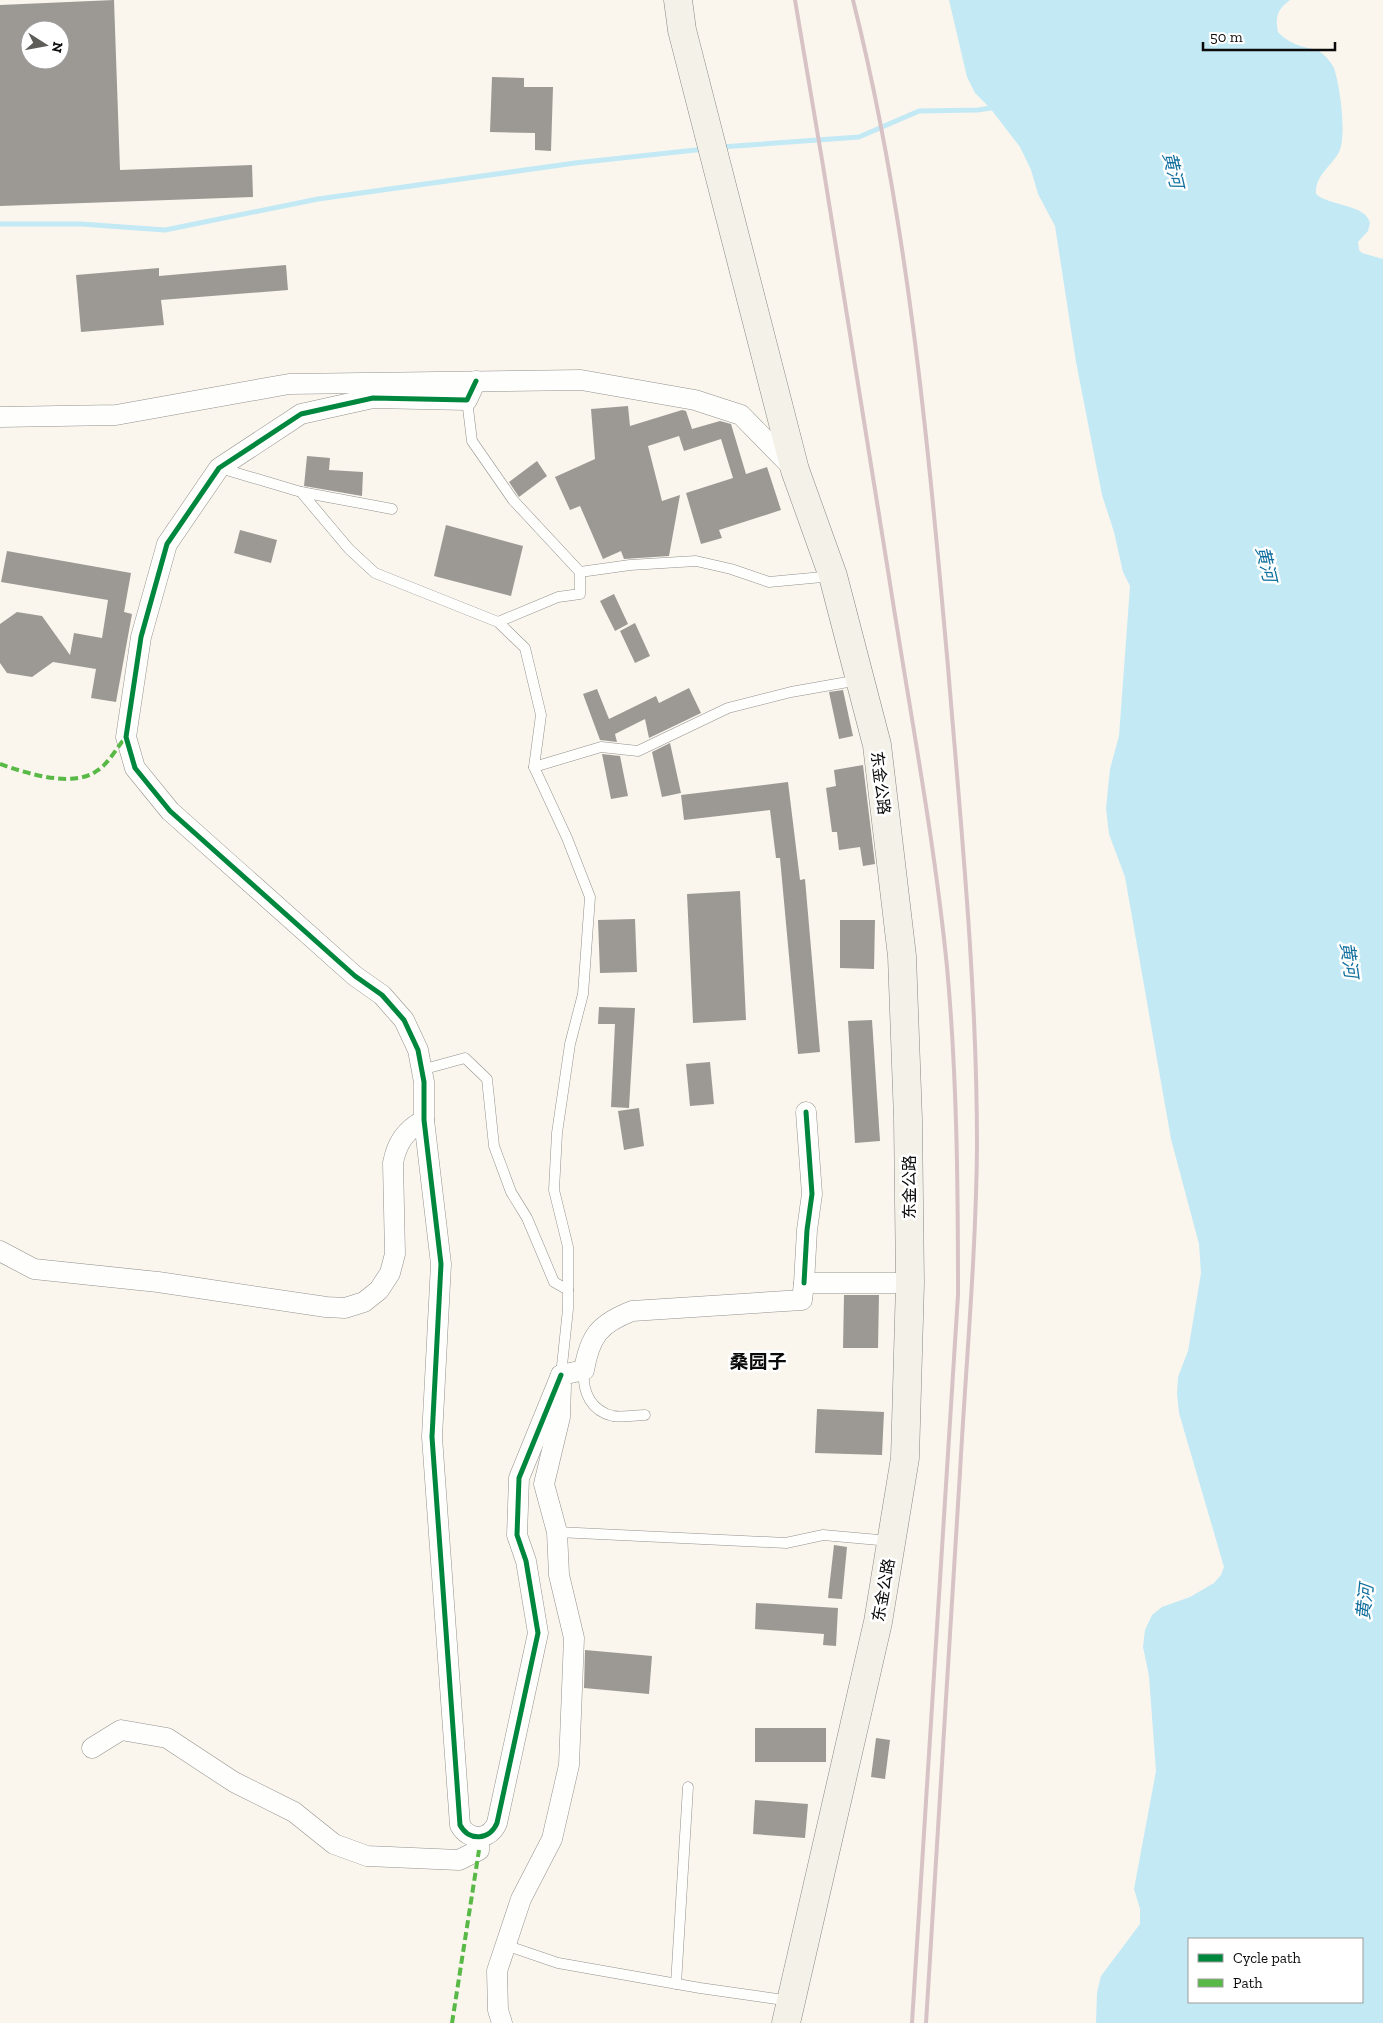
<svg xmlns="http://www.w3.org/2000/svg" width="1383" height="2023" viewBox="0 0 1383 2023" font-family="'Zilla Slab','Noto Sans SC',serif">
<rect width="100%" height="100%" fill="#faf6ee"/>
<path fill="#c3e9f5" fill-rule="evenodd" d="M 949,0 L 1290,0 C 1277,10 1275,17 1278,32 C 1287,41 1295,45 1308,48 C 1311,49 1316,49 1319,51 C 1324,54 1332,63 1334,68 C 1340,86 1347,136 1339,152 C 1331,167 1315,175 1316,194 C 1329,206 1366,204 1370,223 L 1368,231 L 1358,242 L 1359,250 L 1362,253 L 1383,259 L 1383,2023 L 1096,2023 L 1097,1993 L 1101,1976 L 1140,1924 L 1140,1909 L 1134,1889 L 1156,1771 L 1149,1676 L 1143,1647 L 1145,1630 L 1152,1615 L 1162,1607 L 1190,1597 L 1214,1583 L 1221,1575 L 1224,1567 L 1179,1413 L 1177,1394 L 1178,1377 L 1188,1351 L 1201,1273 L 1199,1244 L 1171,1139 L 1125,877 L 1109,834 L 1106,808 L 1110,769 L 1119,736 L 1130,586 L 1123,572 L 1114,532 L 1102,495 L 1076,362 L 1055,226 L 1038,194 L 1031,170 L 1020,147 L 990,108 L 975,93 L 967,77 ZM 1189,1939 L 1362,1939 L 1362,2002 L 1189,2002 Z"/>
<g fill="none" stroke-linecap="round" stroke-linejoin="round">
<g stroke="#c3e9f5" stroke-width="5">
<path d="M 721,147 L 859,137 L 919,111 L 978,110 L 997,107"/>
<path d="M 0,224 L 81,224 L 165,230 L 318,199 L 575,163 L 705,149"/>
</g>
</g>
<g fill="#9c9994" fill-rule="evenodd">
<path d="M 114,0 L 120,170 L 252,165 L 253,197 L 0,206 L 0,5 ZM 30,30 L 60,30 L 60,60 L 30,60 Z"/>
<path d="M 492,77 L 524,78 L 524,87 L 553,87 L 551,151 L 535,150 L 535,133 L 490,132 Z"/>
<path d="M 286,265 L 288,290 L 161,300 L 164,325 L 81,332 L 76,275 L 159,268 L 159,276 Z"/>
<path d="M 628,406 L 630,426 L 682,410 L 686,411 L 692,429 L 720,421 L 731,424 L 746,474 L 767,467 L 781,510 L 719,530 L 722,538 L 701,544 L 686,493 L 733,478 L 721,439 L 684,451 L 679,436 L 648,446 L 662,501 L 680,495 L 669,556 L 624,559 L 621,551 L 603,559 L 580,506 L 570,510 L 555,477 L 595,459 L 591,409 Z"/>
<path d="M 307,456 L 330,458 L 329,470 L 363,472 L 362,496 L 304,486 Z"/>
<path d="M 537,461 L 547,476 L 519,497 L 509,482 Z"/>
<path d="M 446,525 L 523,546 L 511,596 L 434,576 Z"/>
<path d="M 240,530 L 277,540 L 271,563 L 234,553 Z"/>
<path d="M 7,551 L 131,573 L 124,612 L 132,614 L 116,702 L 91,698 L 96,669 L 53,662 L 32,677 L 7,673 L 0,663 L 0,624 L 17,612 L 42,616 L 70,655 L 74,633 L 102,638 L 108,600 L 1,582 Z"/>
<path d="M 614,594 L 628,624 L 615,631 L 600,601 Z"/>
<path d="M 635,623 L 650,656 L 635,663 L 620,631 Z"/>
<path d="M 689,688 L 701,713 L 649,738 L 645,719 L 615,734 L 617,742 L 600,740 L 583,694 L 597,689 L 609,719 L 656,696 L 659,703 Z"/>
<path d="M 843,690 L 853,736 L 839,739 L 829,692 Z"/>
<path d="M 670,743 L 681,793 L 662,797 L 652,752 Z"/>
<path d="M 602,754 L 620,756 L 628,796 L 611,799 Z"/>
<path d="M 863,765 L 875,864 L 863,866 L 860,847 L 839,850 L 837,832 L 832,832 L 826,788 L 836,786 L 834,770 Z"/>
<path d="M 788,782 L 800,880 L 805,879 L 820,1052 L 798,1054 L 780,858 L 776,858 L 770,810 L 684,820 L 681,795 Z"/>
<path d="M 740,891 L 746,1020 L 693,1023 L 687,894 Z"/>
<path d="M 635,919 L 637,972 L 600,973 L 598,920 Z"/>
<path d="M 840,920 L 875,920 L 874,969 L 840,968 Z"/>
<path d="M 599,1007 L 635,1008 L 629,1108 L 611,1107 L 615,1024 L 598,1024 Z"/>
<path d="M 872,1020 L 880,1141 L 855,1143 L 848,1021 Z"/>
<path d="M 710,1062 L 714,1104 L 690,1106 L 686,1064 Z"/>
<path d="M 639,1108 L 644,1146 L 624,1150 L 618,1111 Z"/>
<path d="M 844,1295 L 879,1295 L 878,1348 L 843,1348 Z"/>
<path d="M 817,1409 L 884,1412 L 882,1455 L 815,1453 Z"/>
<path d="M 834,1545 L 847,1547 L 842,1599 L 828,1598 Z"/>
<path d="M 756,1603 L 838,1608 L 836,1646 L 823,1645 L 824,1634 L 755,1629 Z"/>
<path d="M 585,1650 L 652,1656 L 649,1694 L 584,1688 Z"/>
<rect x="755" y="1728" width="71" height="34"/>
<path d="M 876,1738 L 890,1740 L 885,1779 L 871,1777 Z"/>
<path d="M 755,1800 L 808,1804 L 805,1838 L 753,1834 Z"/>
</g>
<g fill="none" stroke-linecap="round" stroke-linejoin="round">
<g stroke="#93918d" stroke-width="11">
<g id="lane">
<path d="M 467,400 L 472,441 L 513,500 L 580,572 L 580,594 L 558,597 L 498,622"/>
<path d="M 220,468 L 301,492 L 349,549 L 375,573 L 498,622 L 525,648 L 541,715 L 534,767 L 567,838 L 590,897 L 583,994 L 570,1044 L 557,1133 L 554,1190 L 568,1247 L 568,1309 L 561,1375"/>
<path d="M 301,492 L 392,509"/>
<path d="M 580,572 L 630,565 L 696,561 L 731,569 L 769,582 L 833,576"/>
<path d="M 534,767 L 601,747 L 638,751 L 728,708 L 791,692 L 859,680"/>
<path d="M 421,1070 L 465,1058 L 487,1079 L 494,1146 L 511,1192 L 527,1218 L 554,1282 L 568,1290"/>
<path d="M 584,1370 C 582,1392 591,1411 613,1416 C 623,1418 635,1415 645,1415"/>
<path d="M 557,1532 L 786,1543 L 823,1535 L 890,1541"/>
<path d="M 505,1945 L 558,1963 L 700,1988 L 791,2001"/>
<path d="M 676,1984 L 688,1787"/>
</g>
</g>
<g stroke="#93918d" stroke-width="21">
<g id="street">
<path d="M 476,381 L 467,400 L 373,398 L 301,414 L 219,468 L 167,544 L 141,637 L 126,737 L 135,768 L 170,811 L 355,976 L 382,995 L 404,1020 L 418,1050 L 424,1082 L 424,1120 L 441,1264 L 432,1437 L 460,1825 C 469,1842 490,1840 497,1823 L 538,1633 L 526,1561 L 517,1535 L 519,1478 L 561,1375"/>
<path d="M 0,417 L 116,415 L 289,384 L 581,380 L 695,400 L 741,415 L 795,470"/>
<path d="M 0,1251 L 34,1269 L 158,1282 L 326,1307 L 345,1308 L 364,1302 L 379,1290 L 390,1273 L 395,1254 L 393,1163 C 397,1142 406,1130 424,1120"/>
<path d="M 804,1283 L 807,1230 L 812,1194 L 806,1112"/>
<path d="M 561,1375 L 584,1370 C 590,1336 599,1324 632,1311 L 802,1300 L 804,1283 L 910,1283"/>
<path d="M 92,1748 L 121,1730 L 167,1738 L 234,1782 L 294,1812 L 334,1844 L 367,1856 L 459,1860 L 479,1850 L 479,1837"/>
<path d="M 502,2023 L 498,2010 L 497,1971 L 521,1899 L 552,1839 L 569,1765 L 574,1638 L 559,1575 L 557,1532 L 544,1484 L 560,1417 L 561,1385"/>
</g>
</g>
<g stroke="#898784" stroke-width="29">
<path id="secondary" d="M 678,0 L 682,30 L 795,470 L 833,576 L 877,745 L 902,956 L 908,1119 L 910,1283 L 905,1458 L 878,1622 L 786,2023"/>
</g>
<use href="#lane" stroke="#fefefc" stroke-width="10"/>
<use href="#street" stroke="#fefefc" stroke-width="20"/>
<use href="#secondary" stroke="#f4f1e8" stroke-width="28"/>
<g stroke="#d7c3c5" stroke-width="4">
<path d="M 795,0 C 828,192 859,384 889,577 C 909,707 934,836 947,967 C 957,1076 958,1185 958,1295 L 912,2023"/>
<path d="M 853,0 C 908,219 928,443 948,667 C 961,826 977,986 977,1146 C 976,1255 966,1364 960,1472 C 949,1656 937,1839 926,2023"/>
</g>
<g stroke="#58b947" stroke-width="4" stroke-dasharray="8 4" stroke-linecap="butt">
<path d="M 0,764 C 26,773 74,789 98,770 C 108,764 118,746 126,737"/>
<path d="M 452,2023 L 479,1850"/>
</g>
<g stroke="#fff" stroke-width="8">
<g id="cycleway">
<path d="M 476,381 L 467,400 L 373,398 L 301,414 L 219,468 L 167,544 L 141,637 L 126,737 L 135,768 L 170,811 L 355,976 L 382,995 L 404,1020 L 418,1050 L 424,1082 L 424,1120 L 441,1264 L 432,1437 L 460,1825 C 469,1842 490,1840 497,1823 L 538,1633 L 526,1561 L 517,1535 L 519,1478 L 561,1375"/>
<path d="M 804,1283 L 807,1230 L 812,1194 L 806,1112"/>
</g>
</g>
<use href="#cycleway" stroke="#00873e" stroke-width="5"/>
</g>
<g text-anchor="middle" stroke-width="5" stroke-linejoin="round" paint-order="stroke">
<g font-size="16" fill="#0b0b0b" stroke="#fff">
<text transform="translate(881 783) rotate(83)" y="6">东金公路</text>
<text transform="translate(909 1187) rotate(-90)" y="6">东金公路</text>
<text transform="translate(883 1590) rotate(-80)" y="6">东金公路</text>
</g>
<g font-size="18" font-style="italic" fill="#12709f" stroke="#fff">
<text transform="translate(1173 170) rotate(77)" y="6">黄河</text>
<text transform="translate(1266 564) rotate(77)" y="6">黄河</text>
<text transform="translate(1349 960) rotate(82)" y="6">黄河</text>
<text transform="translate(1365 1602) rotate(-84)" y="6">黄河</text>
</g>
<g font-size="19" font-weight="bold" fill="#0b0b0b" stroke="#fff">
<text x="758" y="1368">桑园子</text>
</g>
</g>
<rect x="1188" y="1938" width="175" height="65" fill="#ffffff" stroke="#9d9d9d"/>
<rect x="1198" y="1954" width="25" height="8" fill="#00873e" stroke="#9d9d9d"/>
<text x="1233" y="1963" font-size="15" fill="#0b0b0b">Cycle path</text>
<rect x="1198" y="1979" width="25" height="8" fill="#58b947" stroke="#9d9d9d"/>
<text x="1233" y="1988" font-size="15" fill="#0b0b0b">Path</text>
<g transform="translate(45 45) rotate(101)"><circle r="24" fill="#ffffff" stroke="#9d9d9d"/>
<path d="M0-4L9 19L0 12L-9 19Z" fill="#5f5d5a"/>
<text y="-8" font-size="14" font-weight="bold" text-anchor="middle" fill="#0b0b0b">N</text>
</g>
<path d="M1203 42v8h132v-8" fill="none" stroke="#0b0b0b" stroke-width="2.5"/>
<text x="1210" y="42" font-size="15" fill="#0b0b0b" stroke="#ffffff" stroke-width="4" paint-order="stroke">50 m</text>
</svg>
